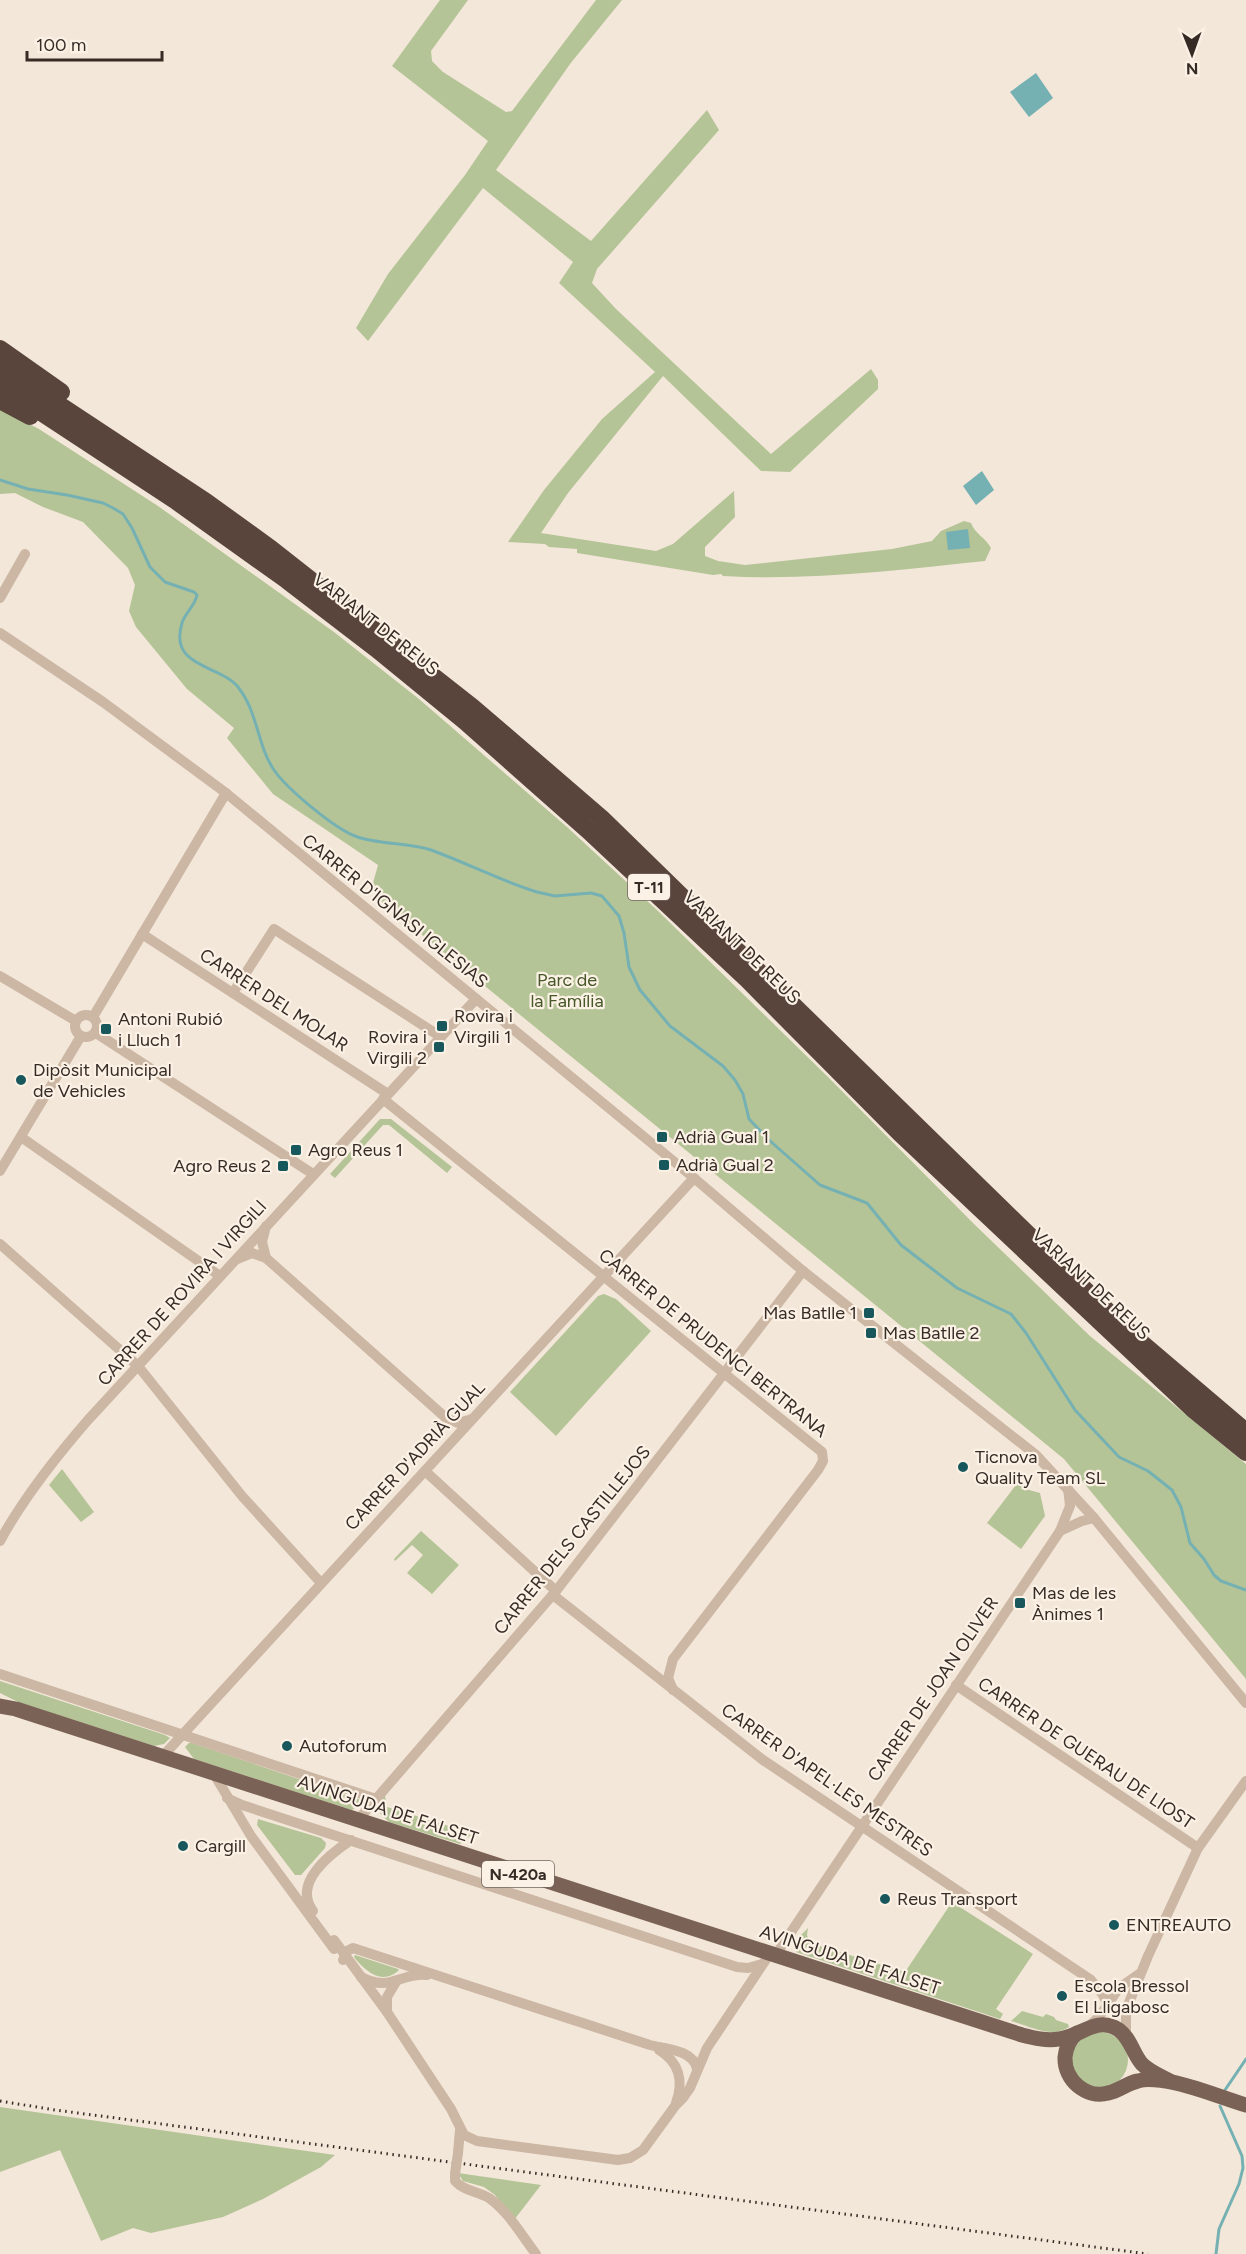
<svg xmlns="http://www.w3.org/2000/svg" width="1246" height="2254" viewBox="0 0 1246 2254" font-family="Figtree,sans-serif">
<rect width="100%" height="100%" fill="#f3e7d9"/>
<g fill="#b5c497">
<path d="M 440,0 L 468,0 L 431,51 L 432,61 L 443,72 L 506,112 L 512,111 L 596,0 L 622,0 L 570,64 L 496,170 L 591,241 L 707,110 L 719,130 L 597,269 L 592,283 L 616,309 L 771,454 L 871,369 L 878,380 L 878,389 L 790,472 L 761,471 L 663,376 L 568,493 L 541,533 L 656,551 L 673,544 L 734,491 L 735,517 L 705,547 L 705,556 L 718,561 L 745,565 L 892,549 L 932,541 L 941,531 L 964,521 L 971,523 C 975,534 986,538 991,548 L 985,561 C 898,570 810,581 723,576 L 721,574 L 713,575 L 577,553 L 577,549 L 549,547 L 545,544 L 508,542 L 544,490 L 602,419 L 655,372 L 559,283 L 573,262 L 483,188 L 368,341 L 356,328 L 388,274 L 465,175 L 488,141 L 392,66 Z"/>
<path d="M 0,409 L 39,429 L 158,506 L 334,632 L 419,699 L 567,827 L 658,911 L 826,1075 L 974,1224 L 1090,1336 L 1246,1464 L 1246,1679 L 1064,1459 L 377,898 L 373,883 L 378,865 L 273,794 L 227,738 L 234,728 L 187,689 L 136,627 L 129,611 L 135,585 L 128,568 L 83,522 L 43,507 L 15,493 L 0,494 Z"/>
<path d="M 380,1119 L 391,1119 L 452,1167 L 447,1173 L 389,1125 L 383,1125 L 335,1178 L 330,1174 Z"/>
<path d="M 604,1294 L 616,1299 L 651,1331 L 556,1436 L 510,1392 L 598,1296 Z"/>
<path d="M 62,1469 L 94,1512 L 81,1522 L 49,1485 Z"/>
<path d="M 1019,1481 L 1029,1490 L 1040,1493 L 1045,1516 L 1021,1549 L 987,1523 Z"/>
<path d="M 421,1531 L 459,1565 L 432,1594 L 407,1573 L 423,1555 L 412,1545 L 395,1561 L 394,1559 Z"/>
<path d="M 0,1681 L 165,1735 L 170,1738 L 164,1744 L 154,1746 L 18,1702 L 0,1693 Z"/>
<path d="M 189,1743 L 192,1743 L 364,1801 L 352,1810 L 194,1759 L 185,1747 Z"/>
<path d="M 385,1796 L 387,1807 L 465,1831 L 465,1833 L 471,1835 L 460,1844 L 389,1822 L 380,1813 L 381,1799 Z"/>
<path d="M 258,1819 L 321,1838 L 326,1843 L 325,1848 L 301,1875 L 295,1875 L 257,1825 Z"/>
<path d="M 952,1902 L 1033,1954 L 996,2009 L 1003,2014 L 1000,2019 L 796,1952 L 796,1940 L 808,1928 L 807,1935 L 810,1943 L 905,1972 Z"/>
<path d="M 355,1955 L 398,1969 L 399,1970 C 382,1986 365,1971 354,1957 Z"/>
<path d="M 1022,2011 L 1043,2017 L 1046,2014 L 1054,2017 L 1056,2020 L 1068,2024 L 1069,2027 C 1052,2039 1029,2026 1011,2021 Z"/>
<circle cx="1100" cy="2060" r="28"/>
<path d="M 0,2107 L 335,2155 L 321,2167 L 263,2199 L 223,2217 L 151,2233 L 133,2228 L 101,2241 L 60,2150 L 0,2172 Z"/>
<path d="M 458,2173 L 541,2185 L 514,2220 L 495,2195 L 484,2187 L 463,2181 Z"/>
</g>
<g fill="#75b1b3">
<path d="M 1036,73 L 1053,98 L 1029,117 L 1010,92 Z"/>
<path d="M 982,471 L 994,490 L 976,505 L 963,486 Z"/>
<path d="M 968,529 L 970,548 L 948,550 L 946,532 Z"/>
</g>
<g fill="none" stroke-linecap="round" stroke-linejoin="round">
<g stroke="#75b1b3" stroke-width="3">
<path d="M 0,480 L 28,489 L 67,495 L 103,503 L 113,508 L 123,514 L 132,528 L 150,567 L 165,582 L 194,592 L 197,595 C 195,606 185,613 182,623 C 168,668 221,665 238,687 C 258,712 257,745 274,770 C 287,789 334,828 355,836 C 377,845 408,842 431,850 C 467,863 501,881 537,892 L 555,896 L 591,893 L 602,896 L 619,916 L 624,933 L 629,967 L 640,990 L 670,1026 L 723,1066 L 735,1080 L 743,1094 L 749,1119 L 769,1140 L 820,1185 L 867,1203 L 901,1245 L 957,1288 L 1011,1314 L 1026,1333 L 1075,1410 L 1119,1457 L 1148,1471 L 1172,1490 L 1181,1507 L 1190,1543 L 1204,1559 L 1214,1575 L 1221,1581 L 1246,1590"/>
<path d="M 1225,2090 L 1246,2059"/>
<path d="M 1216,2254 L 1219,2229 L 1239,2184 L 1243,2168 L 1242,2156 L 1220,2106"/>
</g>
<g stroke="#ccb6a4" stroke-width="10">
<path d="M 0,598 L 25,554"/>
<path d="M 0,633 L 103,702 L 226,793 L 694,1178 L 803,1271 L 1036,1455 L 1094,1518 L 1246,1703"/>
<path d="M 142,934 L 388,1094"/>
<path d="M 0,976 L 76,1021"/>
<path d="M 233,993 L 274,929 L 441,1037"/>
<circle cx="86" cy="1026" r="11"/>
<path d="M 93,1017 L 226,793"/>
<path d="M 96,1033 L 313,1174"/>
<path d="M 383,1099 L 822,1452 L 823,1461 L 818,1470 L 673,1659 L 668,1678 L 673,1690"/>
<path d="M 21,1137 L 220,1276"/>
<path d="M 0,1171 L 81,1036"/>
<path d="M 0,1244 L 138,1366 L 242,1496 L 321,1583"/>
<path d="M 266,1258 L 262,1242 L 266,1226"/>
<path d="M 237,1259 L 252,1253 L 266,1258 L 446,1418 L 458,1423 L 472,1419"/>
<path d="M 425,1471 L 556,1591"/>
<path d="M 1060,1531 L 1082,1521 L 1094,1518"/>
<path d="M 0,1541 C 24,1497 55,1458 88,1420 L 476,999"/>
<path d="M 553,1595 L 763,1760 L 1091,1980 L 1103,1995 L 1108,2005"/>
<path d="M 0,1674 L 376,1799"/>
<path d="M 956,1685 L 1198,1848"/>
<path d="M 162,1757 L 694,1178"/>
<path d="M 214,1774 L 251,1836 L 334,1949"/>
<path d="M 227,1798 L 242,1805 L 737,1967 L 748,1968 L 762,1964"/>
<path d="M 357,1821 L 556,1591 L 803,1271"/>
<path d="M 313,1911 C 292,1883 330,1854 351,1840"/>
<path d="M 334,1940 L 387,2012 L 451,2109 L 464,2135 L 477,2141 L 618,2160 L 630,2158 L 643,2150 L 675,2106 L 683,2098 L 690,2088 L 707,2048 L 769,1955"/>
<path d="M 775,1956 L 1060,1531 L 1070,1506 L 1068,1488"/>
<path d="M 343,1960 L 347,1951 L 353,1948 L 650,2045 C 666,2049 694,2050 697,2069"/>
<path d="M 361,1977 C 390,1993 401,1972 427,1975"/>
<path d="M 387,2012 L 387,1997 L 396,1982"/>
<path d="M 1089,2026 L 1099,2017 L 1119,1988 L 1139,1974"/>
<path d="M 1126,2037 L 1126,2010 L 1148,1956 L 1198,1848 L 1246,1781"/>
<path d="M 659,2050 C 679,2062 684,2081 676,2103"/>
<path d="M 458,2153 L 460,2130"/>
<path d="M 455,2174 L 455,2181 C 464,2191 477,2191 489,2198 C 508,2211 522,2236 536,2254"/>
</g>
<g stroke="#7a6256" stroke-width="15">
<path d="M 0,1706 L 16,1709 L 1022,2035 C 1034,2038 1046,2041 1059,2039 C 1081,2037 1096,2015 1119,2030 C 1131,2039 1133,2054 1142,2064 C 1150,2072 1161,2076 1170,2081"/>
<path d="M 1077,2033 C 1070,2039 1066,2048 1065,2057 C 1064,2080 1086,2099 1108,2093 C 1119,2091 1127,2083 1138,2081 C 1147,2078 1156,2080 1166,2081 C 1189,2084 1222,2098 1246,2105"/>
</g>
<g stroke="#59453c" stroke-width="18">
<path d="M 0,349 L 61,392"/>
<path d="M 0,366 L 206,502 L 271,549 L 472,707 L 601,818 L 1087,1292 L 1139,1341 L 1246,1432"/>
<path d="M 0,385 L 175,500 L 287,580 L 377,649 L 465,721 L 588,830 L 747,979 L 900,1133 L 1193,1409 L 1246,1452"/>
<path d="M 0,400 L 30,416"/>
</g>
<path stroke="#372b26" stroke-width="3" stroke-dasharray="1.5 4.5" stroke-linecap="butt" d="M 0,2101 L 55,2110 L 1148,2254"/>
<path stroke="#ccb6a4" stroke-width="10" d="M 455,2174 L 458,2153"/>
</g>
<g fill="#18585c" stroke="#fbf1e5" stroke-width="2">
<rect x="436" y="1020" width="12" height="12" rx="3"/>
<rect x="100" y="1023" width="12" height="12" rx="3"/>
<rect x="433" y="1041" width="12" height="12" rx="3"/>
<circle cx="21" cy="1080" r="6"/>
<rect x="656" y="1131" width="12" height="12" rx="3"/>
<rect x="290" y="1144" width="12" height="12" rx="3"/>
<rect x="658" y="1159" width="12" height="12" rx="3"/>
<rect x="277" y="1160" width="12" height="12" rx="3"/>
<rect x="863" y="1307" width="12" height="12" rx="3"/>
<rect x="865" y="1327" width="12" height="12" rx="3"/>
<circle cx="963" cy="1467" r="6"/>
<rect x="1014" y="1597" width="12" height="12" rx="3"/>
<circle cx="287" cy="1746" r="6"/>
<circle cx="183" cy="1846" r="6"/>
<circle cx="885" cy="1899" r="6"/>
<circle cx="1114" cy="1925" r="6"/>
<circle cx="1062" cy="1996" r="6"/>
</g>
<g text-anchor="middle" stroke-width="4.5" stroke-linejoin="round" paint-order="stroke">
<g fill="#fbf1e5" stroke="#72665f" stroke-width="1.5">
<rect x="628" y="874" width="42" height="26" rx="4.5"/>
<rect x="482" y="1861" width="72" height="26" rx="4.5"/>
</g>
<g font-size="16" font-weight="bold" fill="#372b26">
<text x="649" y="893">T-11</text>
<text x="518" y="1880">N-420a</text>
</g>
<g font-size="18" fill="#372b26" stroke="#fbf1e5">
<text transform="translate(376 624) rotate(38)" y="6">VARIANT DE REUS</text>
<text transform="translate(395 911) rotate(39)" y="6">CARRER D'IGNASI IGLESIAS</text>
<text transform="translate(742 947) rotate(44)" y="6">VARIANT DE REUS</text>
<text transform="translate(274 1000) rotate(33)" y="6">CARRER DEL MOLAR</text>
<text transform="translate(1091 1284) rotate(43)" y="6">VARIANT DE REUS</text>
<text transform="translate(182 1293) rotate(-48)" y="6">CARRER DE ROVIRA I VIRGILI</text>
<text transform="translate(713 1343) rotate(39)" y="6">CARRER DE PRUDENCI BERTRANA</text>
<text transform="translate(415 1456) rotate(-47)" y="6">CARRER D'ADRIÀ GUAL</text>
<text transform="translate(572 1540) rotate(-51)" y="6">CARRER DELS CASTILLEJOS</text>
<text transform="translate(933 1689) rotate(-56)" y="6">CARRER DE JOAN OLIVER</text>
<text transform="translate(1086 1753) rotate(34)" y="6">CARRER DE GUERAU DE LIOST</text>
<text transform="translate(827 1780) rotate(35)" y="6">CARRER D'APEL·LES MESTRES</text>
<text transform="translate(388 1810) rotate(18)" y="6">AVINGUDA DE FALSET</text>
<text transform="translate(850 1960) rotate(18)" y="6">AVINGUDA DE FALSET</text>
</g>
<g font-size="18" fill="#465728" stroke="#fbf1e5">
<text x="567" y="986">Parc de<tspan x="567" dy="21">la Família</tspan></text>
</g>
<g font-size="18" fill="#372b26" stroke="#fbf1e5" text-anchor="start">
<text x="454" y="1022">Rovira i<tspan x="454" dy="21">Virgili 1</tspan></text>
<text x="118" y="1025">Antoni Rubió<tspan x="118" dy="21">i Lluch 1</tspan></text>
<text x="427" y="1043" text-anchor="end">Rovira i<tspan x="427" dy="21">Virgili 2</tspan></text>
<text x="33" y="1076">Dipòsit Municipal<tspan x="33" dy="21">de Vehicles</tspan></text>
<text x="674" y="1143">Adrià Gual 1</text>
<text x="308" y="1156">Agro Reus 1</text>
<text x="676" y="1171">Adrià Gual 2</text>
<text x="271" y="1172" text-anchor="end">Agro Reus 2</text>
<text x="857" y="1319" text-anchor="end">Mas Batlle 1</text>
<text x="883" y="1339">Mas Batlle 2</text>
<text x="975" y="1463">Ticnova<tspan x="975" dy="21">Quality Team SL</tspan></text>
<text x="1032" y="1599">Mas de les<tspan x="1032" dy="21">Ànimes 1</tspan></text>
<text x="299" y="1752">Autoforum</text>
<text x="195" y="1852">Cargill</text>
<text x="897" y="1905">Reus Transport</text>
<text x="1126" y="1931">ENTREAUTO</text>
<text x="1074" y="1992">Escola Bressol<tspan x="1074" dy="21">El Lligabosc</tspan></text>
</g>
</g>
<g transform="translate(1192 54) rotate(179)" stroke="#fbf1e5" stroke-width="4.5" paint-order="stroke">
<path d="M0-4.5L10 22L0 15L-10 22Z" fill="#372b26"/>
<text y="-9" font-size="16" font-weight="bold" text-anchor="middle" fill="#372b26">N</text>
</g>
<path d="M27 51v9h135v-9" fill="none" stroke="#372b26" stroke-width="3"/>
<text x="36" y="51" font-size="18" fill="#372b26" stroke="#fbf1e5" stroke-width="4.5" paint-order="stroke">100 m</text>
</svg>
